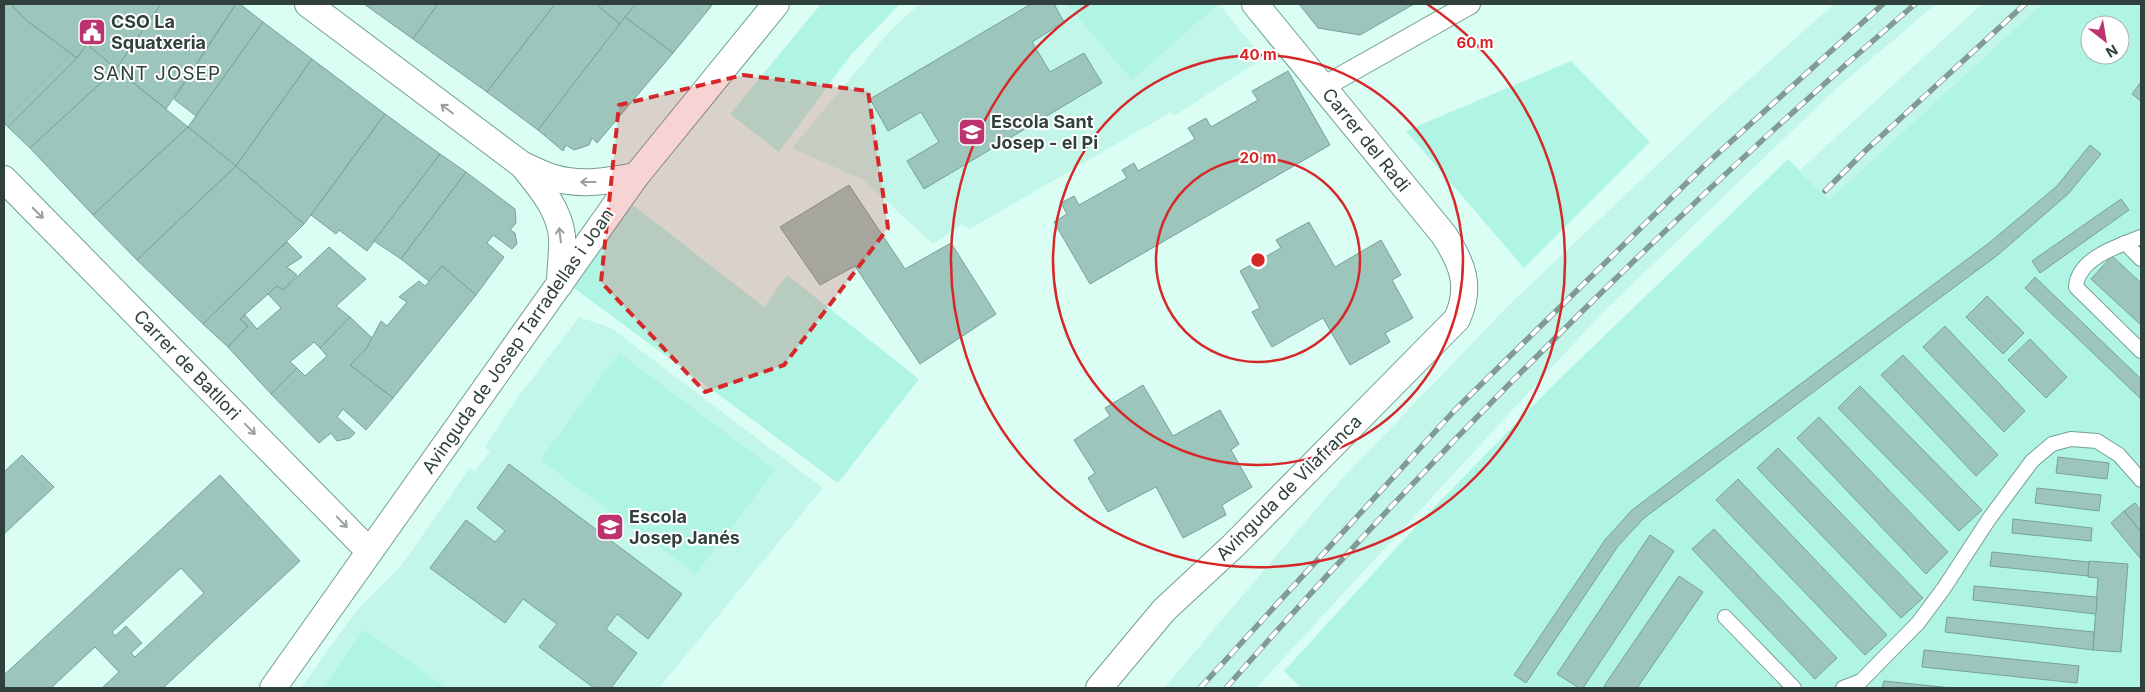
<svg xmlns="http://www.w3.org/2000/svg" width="2145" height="692" viewBox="0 0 2145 692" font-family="Inter,sans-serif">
<rect width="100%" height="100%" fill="#dafdf4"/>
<g fill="#c1f6e9">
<path d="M 919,4 L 1219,4 L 1263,58 L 1174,116 L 1171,112 L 970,229 L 962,224 L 933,244 L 863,180 L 792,148 L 889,32 Z"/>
<path d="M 1834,4 L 1936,4 L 1838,87 L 1602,313 L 1256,688 L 1164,688 L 1340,481 L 1509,305 L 1715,110 Z"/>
<path d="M 1982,4 L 2042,4 L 1829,200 L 1800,170 Z"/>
<path d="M 579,317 L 611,328 L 823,488 L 659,688 L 301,688 L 356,611 L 401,566 L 470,468 L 475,471 L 490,451 L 485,447 L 518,397 Z"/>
</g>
<g fill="#b0f5e4" fill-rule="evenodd">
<path d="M 821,4 L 900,4 L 850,56 L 779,152 L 730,114 Z"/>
<path d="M 1067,4 L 1218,4 L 1132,80 Z"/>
<path d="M 2042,4 L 2141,4 L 2141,688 L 1301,688 L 1284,671 L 1421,521 L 1548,390 L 1788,159 L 1829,200 ZM 2090,25 L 2120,25 L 2120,55 L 2090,55 Z"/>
<path d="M 1571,61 L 1650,142 L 1524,268 L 1406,131 Z"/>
<path d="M 620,195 L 764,307 L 787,275 L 919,379 L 838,483 L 559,277 Z"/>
<path d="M 619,353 L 775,470 L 696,574 L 540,460 Z"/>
<path d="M 364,630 L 447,688 L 323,688 Z"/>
</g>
<g fill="#9cc6bc" stroke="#78a197" fill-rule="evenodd">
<path d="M 4,4 L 11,4 L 26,20 L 77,58 L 8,127 L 4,123 Z"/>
<path d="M 11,4 L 161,4 L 116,69 L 87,44 L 77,58 L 26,20 Z"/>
<path d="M 161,4 L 236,4 L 166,109 L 116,69 Z"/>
<path d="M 236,4 L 240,4 L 263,22 L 196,116 L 174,99 Z"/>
<path d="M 364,4 L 438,4 L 413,39 Z"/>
<path d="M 438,4 L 555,4 L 487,92 L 413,39 Z"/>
<path d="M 555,4 L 596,4 L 620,24 L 538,130 L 487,92 Z"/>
<path d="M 596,4 L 636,4 L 620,24 Z"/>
<path d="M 636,4 L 713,4 L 673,53 L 625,17 Z"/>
<path d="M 1031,4 L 1054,4 L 1064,22 L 1032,42 L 1050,72 L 1084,53 L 1102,83 L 924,189 L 907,161 L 939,142 L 921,112 L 888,131 L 870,99 Z"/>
<path d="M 1299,4 L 1414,4 L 1360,35 L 1318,28 Z"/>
<path d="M 625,17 L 673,53 L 597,143 L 592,138 L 589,145 L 574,150 L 566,145 L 563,151 L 538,130 Z"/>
<path d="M 263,22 L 312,59 L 236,166 L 188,127 Z"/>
<path d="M 87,44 L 116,69 L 30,148 L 8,127 L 77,58 Z"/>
<path d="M 312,59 L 385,114 L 304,224 L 236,166 Z"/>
<path d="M 116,69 L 188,127 L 93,215 L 30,148 Z"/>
<path d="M 1288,71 L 1330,145 L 1090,284 L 1054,222 L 1067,214 L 1061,203 L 1074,196 L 1079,205 L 1127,178 L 1122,170 L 1134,163 L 1138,171 L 1195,139 L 1188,128 L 1206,118 L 1211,127 L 1258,100 L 1252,91 Z"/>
<path d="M 2141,82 L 2141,101 L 2132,94 Z"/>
<path d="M 385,114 L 440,154 L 367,251 L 339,230 L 336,234 L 311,215 Z"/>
<path d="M 188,127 L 236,166 L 137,260 L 93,215 Z"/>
<path d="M 2090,145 L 2101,154 L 2068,194 L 1999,254 L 1644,518 L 1618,546 L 1526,683 L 1514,675 L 1605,540 L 1632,510 L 1989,243 L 2057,186 Z"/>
<path d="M 440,154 L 466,172 L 401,259 L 374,241 Z"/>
<path d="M 236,166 L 304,224 L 203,324 L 137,260 Z"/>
<path d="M 466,172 L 515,209 L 516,223 L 510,230 L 515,233 L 517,244 L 512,249 L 493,235 L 487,243 L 504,257 L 476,295 L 442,266 L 430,282 L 401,259 Z"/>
<path d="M 849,185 L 905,269 L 951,243 L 996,314 L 920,364 L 855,266 L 820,285 L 780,227 Z"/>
<path d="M 2121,199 L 2129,210 L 2040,273 L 2032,261 Z"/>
<path d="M 1309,222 L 1335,267 L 1381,240 L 1401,275 L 1392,280 L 1413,318 L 1385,333 L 1390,342 L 1350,365 L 1323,318 L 1272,347 L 1252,312 L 1260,308 L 1240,271 L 1281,248 L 1276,240 Z"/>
<path d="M 287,242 L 302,257 L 287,267 L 297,275 L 283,290 L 277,286 L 240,319 L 248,326 L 228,347 L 203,324 Z"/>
<path d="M 329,247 L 366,279 L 336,306 L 350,317 L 320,348 L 314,342 L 290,362 L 297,368 L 271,394 L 228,347 L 248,326 L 240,319 L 245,315 L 257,329 L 281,308 L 268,294 L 277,286 L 283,290 Z"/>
<path d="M 2112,256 L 2141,283 L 2141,325 L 2091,279 Z"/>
<path d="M 442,266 L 476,295 L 393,398 L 350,365 L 366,349 L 381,321 L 387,326 L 407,302 L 399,297 L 419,281 L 425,286 Z"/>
<path d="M 2035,277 L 2141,379 L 2141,399 L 2025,288 Z"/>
<path d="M 1987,296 L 2024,333 L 2003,354 L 1966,317 Z"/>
<path d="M 350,317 L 372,338 L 366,349 L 350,365 L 393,398 L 366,430 L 343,409 L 337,417 L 355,433 L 350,438 L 337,441 L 331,433 L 319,443 L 271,394 L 297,368 L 305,376 L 327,356 L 320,348 Z"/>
<path d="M 1945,326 L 2025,411 L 2004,432 L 1923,347 Z"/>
<path d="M 2030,339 L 2067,377 L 2046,398 L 2008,360 Z"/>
<path d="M 1903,355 L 1998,455 L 1976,476 L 1881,375 Z"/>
<path d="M 1143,385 L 1173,436 L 1220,410 L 1239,444 L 1231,450 L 1252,487 L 1222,505 L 1226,515 L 1183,538 L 1156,487 L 1108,512 L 1088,478 L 1095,473 L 1074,440 L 1110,416 L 1105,408 Z"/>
<path d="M 1860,386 L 1982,510 L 1959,531 L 1838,408 Z"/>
<path d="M 1819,417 L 1948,552 L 1926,574 L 1797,438 Z"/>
<path d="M 1778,448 L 1923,598 L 1901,618 L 1757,468 Z"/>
<path d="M 22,455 L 54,487 L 4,534 L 4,472 Z"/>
<path d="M 2058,457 L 2109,463 L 2107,479 L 2056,473 Z"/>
<path d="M 509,464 L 682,594 L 648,639 L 617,614 L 606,629 L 637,653 L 611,688 L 594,688 L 539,647 L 557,624 L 523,599 L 505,623 L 430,568 L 466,520 L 495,542 L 505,531 L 477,508 Z"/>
<path d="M 220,475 L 300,561 L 163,688 L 102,688 L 119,672 L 95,647 L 51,688 L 4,688 L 4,675 ZM 181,568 L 204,593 L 135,657 L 131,653 L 142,643 L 126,626 L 115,636 L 112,632 Z"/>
<path d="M 1738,479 L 1887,635 L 1865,655 L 1716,500 Z"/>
<path d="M 2037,488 L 2101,495 L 2099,511 L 2035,503 Z"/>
<path d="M 2135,503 L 2141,510 L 2141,532 L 2124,511 Z"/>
<path d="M 2124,511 L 2141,532 L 2141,559 L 2111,523 Z"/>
<path d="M 2013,519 L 2092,528 L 2091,541 L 2012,533 Z"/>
<path d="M 1714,529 L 1837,658 L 1815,679 L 1692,549 Z"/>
<path d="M 1650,535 L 1674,551 L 1583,688 L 1579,688 L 1557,674 Z"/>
<path d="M 1992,552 L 2089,562 L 2088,576 L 1990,566 Z"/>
<path d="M 2089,561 L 2128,564 L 2121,652 L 2093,650 L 2098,578 L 2088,577 Z"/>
<path d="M 1679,576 L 1703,592 L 1637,688 L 1608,688 L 1604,686 Z"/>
<path d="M 1974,586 L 2097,597 L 2096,614 L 1973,600 Z"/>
<path d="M 1947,617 L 2094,632 L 2093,650 L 1945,632 Z"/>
<path d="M 1924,650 L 2079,666 L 2077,683 L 1922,667 Z"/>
<path d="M 1884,681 L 1952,688 L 1882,688 Z"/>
</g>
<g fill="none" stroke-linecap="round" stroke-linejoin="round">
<g stroke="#759e94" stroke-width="16">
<g id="service">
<path d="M 2141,237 C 2118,246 2078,258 2076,287 L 2141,351"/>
<path d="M 2125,243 L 2141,259"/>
<path d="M 1725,617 L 1794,688"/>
<path d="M 1843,688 L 1861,681 L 1918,623 L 1944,588 L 1989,519 L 2032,461 L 2052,444 L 2071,439 L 2097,441 L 2119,455 L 2141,480"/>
</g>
</g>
<g stroke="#759e94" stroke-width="22">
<path id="pedestrian" d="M 1323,87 L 1470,4"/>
</g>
<g stroke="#759e94" stroke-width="28">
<g id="minor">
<path d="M 308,4 L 521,164 C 532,169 543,175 554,178 C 581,186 609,181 636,176"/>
<path d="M 524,167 C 540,187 559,209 562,236 C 563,251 560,268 560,284"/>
<path d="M 4,179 L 369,551"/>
<path d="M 273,688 L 636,176 L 776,4"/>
<path d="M 1099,688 L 1164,610 L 1233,546 L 1457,319 C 1472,286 1462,263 1444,235 L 1255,4"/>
</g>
</g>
<use href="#service" stroke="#fff" stroke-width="14"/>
<use href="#pedestrian" stroke="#fff" stroke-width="20"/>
<use href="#minor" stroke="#fff" stroke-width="26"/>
<g stroke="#819a94" stroke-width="5.5">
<g id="rail">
<path d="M 1825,191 L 1865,151 L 2025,4"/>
<path d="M 1200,688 L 1455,410 L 1704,166 L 1883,4"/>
<path d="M 1226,688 C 1440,445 1670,216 1915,4"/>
</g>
</g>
<use href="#rail" stroke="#fff" stroke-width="4" stroke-dasharray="11" stroke-linecap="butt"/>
</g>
<defs><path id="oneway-shaft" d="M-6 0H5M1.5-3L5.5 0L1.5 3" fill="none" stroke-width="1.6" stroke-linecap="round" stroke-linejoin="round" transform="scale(1.25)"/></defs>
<g stroke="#98a09e">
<use href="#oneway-shaft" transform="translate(447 109) rotate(-143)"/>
<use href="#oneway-shaft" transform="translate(588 182) rotate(-180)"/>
<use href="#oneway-shaft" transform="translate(38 213) rotate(45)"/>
<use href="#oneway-shaft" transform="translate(560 235) rotate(-97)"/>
<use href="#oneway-shaft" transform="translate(250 429) rotate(46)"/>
<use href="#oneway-shaft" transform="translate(342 522) rotate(46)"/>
</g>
<path fill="#d62828" fill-opacity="0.2" stroke="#d62828" stroke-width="4" stroke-dasharray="10 6" stroke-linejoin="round" d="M 743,75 L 868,91 L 888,228 L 784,365 L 705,392 L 601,282 L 619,105 Z"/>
<g fill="none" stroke="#d62828" stroke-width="2.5">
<circle cx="1258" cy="260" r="102"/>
<circle cx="1258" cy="260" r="205"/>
<path d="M1427 4A307 307 0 1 1 1089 4"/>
</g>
<defs>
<g id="civic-square" transform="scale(1.4375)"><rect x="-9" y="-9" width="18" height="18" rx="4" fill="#bc3370" stroke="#fff"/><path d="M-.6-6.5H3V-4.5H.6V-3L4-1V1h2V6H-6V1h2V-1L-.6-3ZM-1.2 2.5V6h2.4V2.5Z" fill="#fff"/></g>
<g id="school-square" transform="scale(1.4375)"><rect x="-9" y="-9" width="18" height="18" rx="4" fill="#bc3370" stroke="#fff"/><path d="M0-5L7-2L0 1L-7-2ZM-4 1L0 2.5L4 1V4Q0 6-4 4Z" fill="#fff"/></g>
</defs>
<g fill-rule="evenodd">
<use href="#civic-square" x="92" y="32"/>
<use href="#school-square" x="972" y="132"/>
<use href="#school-square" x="610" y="527"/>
</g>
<g text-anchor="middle" stroke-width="4" stroke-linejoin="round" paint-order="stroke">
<g font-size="18" font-weight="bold" fill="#30413d" stroke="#fff" text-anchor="start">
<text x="111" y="28">CSO La<tspan x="111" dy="21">Squatxeria</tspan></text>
<text x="991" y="128">Escola Sant<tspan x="991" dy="21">Josep - el Pi</tspan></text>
<text x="629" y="523">Escola<tspan x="629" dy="21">Josep Janés</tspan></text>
</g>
<g font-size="18" fill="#30413d" stroke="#fff">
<text transform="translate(1366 140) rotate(51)" y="6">Carrer del Radi</text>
<text transform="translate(518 341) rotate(-55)" y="6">Avinguda de Josep Tarradellas i Joan</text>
<text transform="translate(187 365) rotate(46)" y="6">Carrer de Batllori</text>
<text transform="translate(1289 488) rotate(-45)" y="6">Avinguda de Vilafranca</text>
</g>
<g font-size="19" letter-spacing="1" fill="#30413d" stroke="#fff">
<text x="157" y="80">SANT JOSEP</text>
</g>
</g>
<circle cx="1258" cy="260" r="8" fill="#d62828" stroke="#fff" stroke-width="2.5"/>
<g font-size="15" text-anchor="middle" font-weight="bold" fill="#d62828" stroke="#fff" stroke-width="4" stroke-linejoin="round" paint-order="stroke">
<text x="1475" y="48">60 m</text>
<text x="1258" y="60">40 m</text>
<text x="1258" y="163">20 m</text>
</g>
<rect width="2145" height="692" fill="none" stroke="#30413d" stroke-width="10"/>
<g transform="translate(2105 40) rotate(149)"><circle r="24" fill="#ffffff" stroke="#acb3b1"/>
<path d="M0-4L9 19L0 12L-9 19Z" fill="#bc3370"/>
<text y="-8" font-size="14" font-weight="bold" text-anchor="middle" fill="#30413d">N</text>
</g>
</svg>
